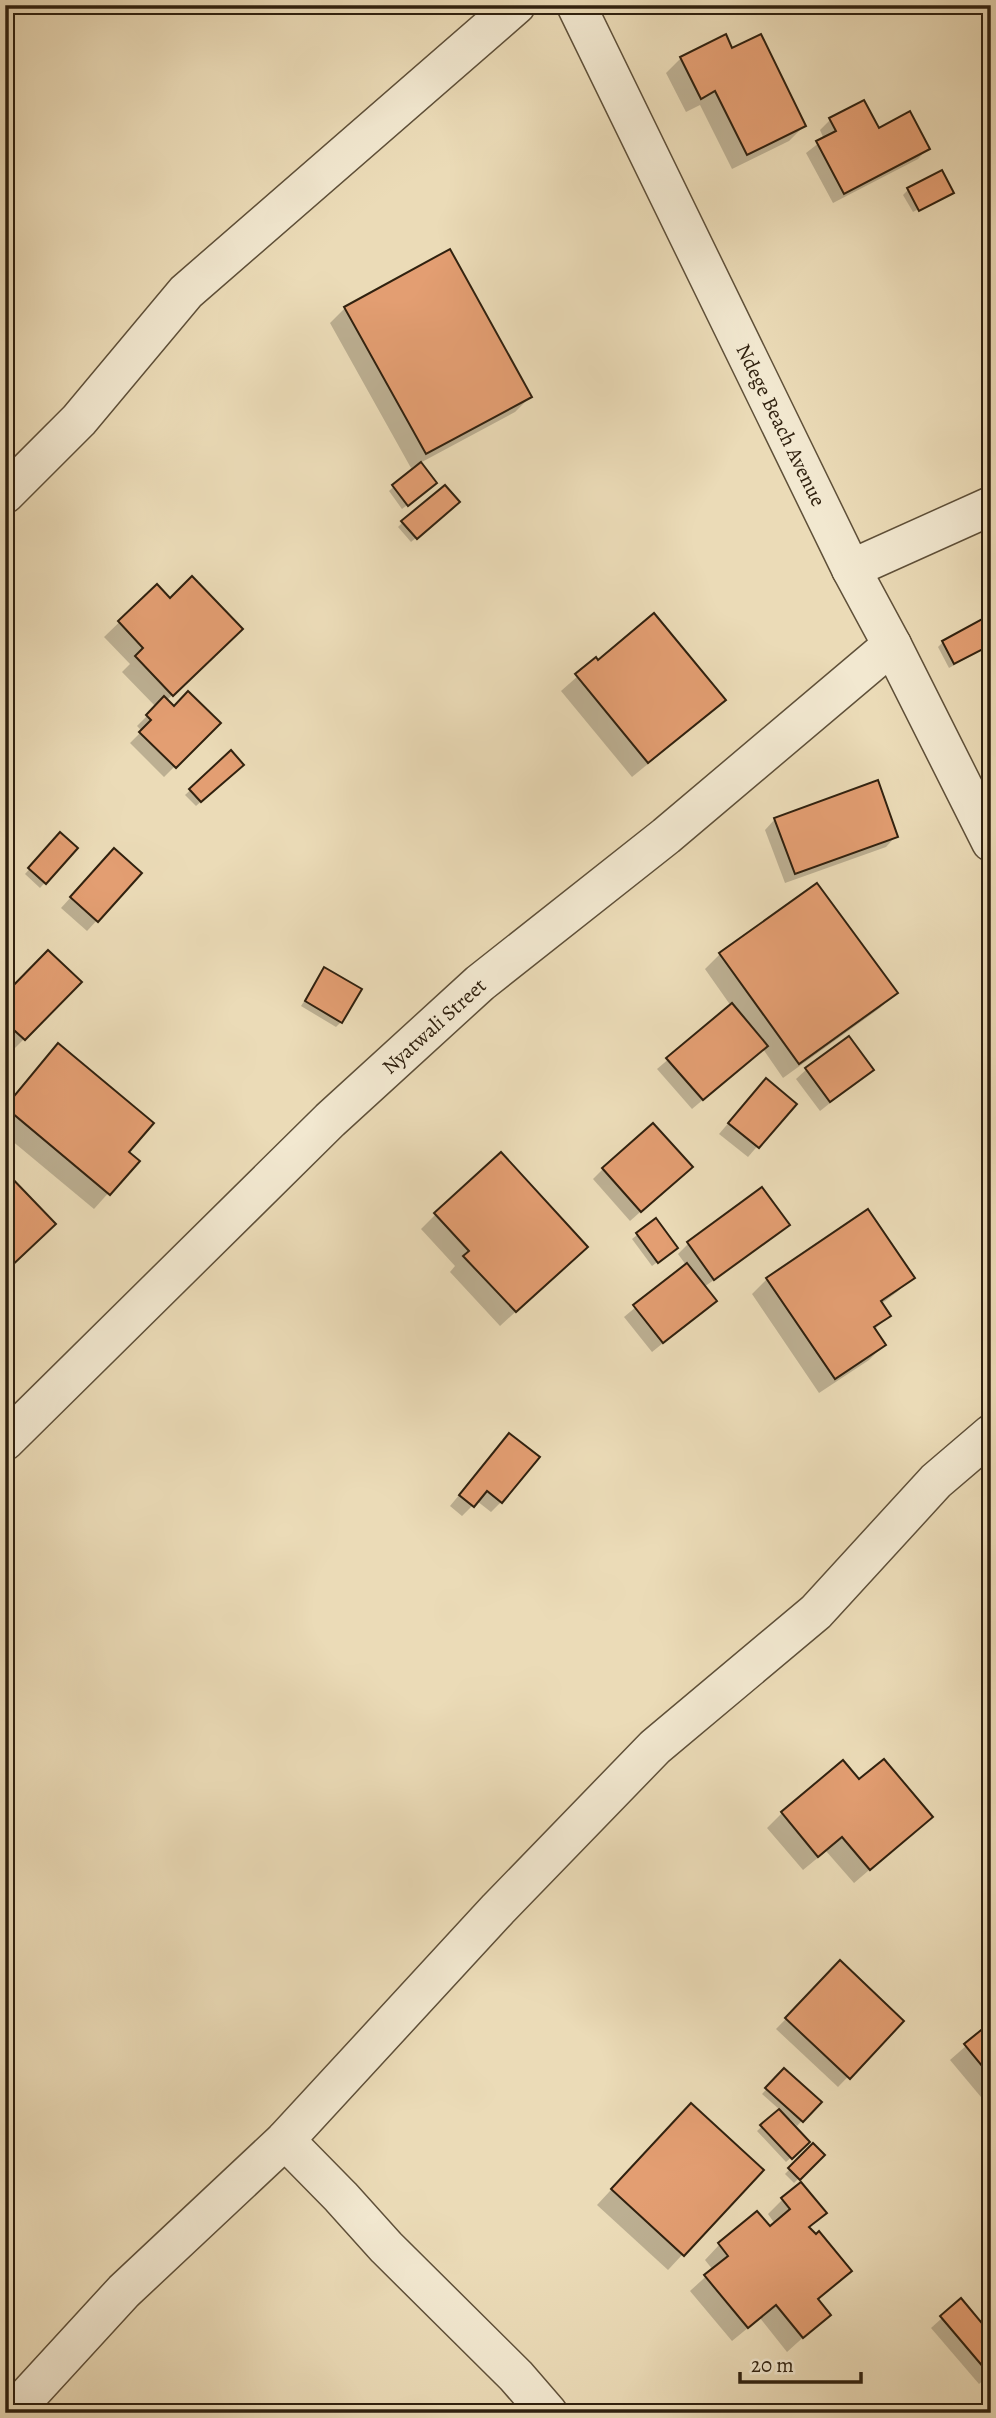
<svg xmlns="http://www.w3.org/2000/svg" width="996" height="2418" viewBox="0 0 996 2418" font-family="Alegreya,serif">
<rect width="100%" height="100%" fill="#ebdbb7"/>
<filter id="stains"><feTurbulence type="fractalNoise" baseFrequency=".00286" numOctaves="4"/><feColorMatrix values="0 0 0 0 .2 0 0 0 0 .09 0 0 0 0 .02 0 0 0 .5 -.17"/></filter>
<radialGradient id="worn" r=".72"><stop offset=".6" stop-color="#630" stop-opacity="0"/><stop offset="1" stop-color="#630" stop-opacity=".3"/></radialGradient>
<g fill="#0003">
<path d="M 731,50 L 804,126 L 789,141 L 732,169 L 700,105 L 686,112 L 666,73 L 681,58 Z"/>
<path d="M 830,120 L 878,130 L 928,148 L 918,159 L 833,203 L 806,153 L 824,139 L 820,130 Z"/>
<path d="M 908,190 L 948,193 L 913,212 L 903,195 Z"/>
<path d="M 345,308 L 530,397 L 515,412 L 420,463 L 430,488 L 402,509 L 389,491 L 419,463 L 411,468 L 330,323 Z"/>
<path d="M 453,507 L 411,542 L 398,527 L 402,523 Z"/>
<path d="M 157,586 L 170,600 L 241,629 L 166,701 L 173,708 L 218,723 L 164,777 L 130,743 L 142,731 L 137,726 L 156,707 L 122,672 L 130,664 L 104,637 Z"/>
<path d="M 943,642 L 991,645 L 949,668 L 938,647 Z"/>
<path d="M 596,660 L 724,700 L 709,714 L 632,777 L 561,691 Z"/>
<path d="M 231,753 L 242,765 L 196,806 L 185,795 Z"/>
<path d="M 775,819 L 896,836 L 886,847 L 785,883 L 765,830 Z"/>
<path d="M 60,835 L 76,848 L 40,888 L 25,874 Z"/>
<path d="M 104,861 L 140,874 L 87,931 L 61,908 Z"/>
<path d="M 720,954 L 895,993 L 880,1008 L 783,1078 L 763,1049 L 692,1109 L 657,1069 L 731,1006 L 705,969 Z"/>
<path d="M 325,970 L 341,1022 L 336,1027 L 301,1006 Z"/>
<path d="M 80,983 L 14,1049 L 5,1041 L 5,996 Z"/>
<path d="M 44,1060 L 137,1161 L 94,1209 L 5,1135 L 5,1106 Z"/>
<path d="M 807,1069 L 872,1070 L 820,1111 L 796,1079 Z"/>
<path d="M 756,1091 L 794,1104 L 748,1157 L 719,1134 Z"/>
<path d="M 603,1169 L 680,1177 L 630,1221 L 593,1179 Z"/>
<path d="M 762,1190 L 787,1225 L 777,1235 L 704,1287 L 715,1301 L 652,1352 L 624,1317 L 686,1265 L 678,1254 L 688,1244 Z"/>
<path d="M 436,1214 L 570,1262 L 500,1326 L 450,1272 L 455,1266 L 421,1229 Z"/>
<path d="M 655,1221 L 671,1252 L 652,1266 L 632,1239 Z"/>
<path d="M 912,1278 L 897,1292 L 881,1304 L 889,1316 L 874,1330 L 884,1345 L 869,1360 L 819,1393 L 752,1294 L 767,1279 Z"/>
<path d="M 509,1435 L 501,1502 L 491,1512 L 477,1501 L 462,1516 L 450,1506 Z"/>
<path d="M 859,1781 L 931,1817 L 854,1883 L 826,1851 L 803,1870 L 767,1828 L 782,1813 Z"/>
<path d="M 840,1963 L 902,2021 L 838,2087 L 776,2029 Z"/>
<path d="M 991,2024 L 991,2109 L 950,2060 Z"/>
<path d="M 784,2071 L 819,2102 L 797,2126 L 790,2119 L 788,2121 L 808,2142 L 786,2162 L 757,2131 L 780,2110 L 762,2094 Z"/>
<path d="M 676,2120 L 761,2170 L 668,2270 L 597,2205 Z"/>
<path d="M 813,2145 L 822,2155 L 794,2183 L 785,2174 Z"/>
<path d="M 783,2199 L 824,2213 L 808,2229 L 850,2271 L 817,2300 L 829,2314 L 787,2352 L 760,2318 L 732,2341 L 690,2291 L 713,2270 L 705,2260 L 719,2245 L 770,2228 L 775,2224 L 768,2214 Z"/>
<path d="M 961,2301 L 991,2337 L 991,2374 L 979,2384 L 931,2328 Z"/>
</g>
<g fill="#e39e72" stroke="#30210f" stroke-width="2">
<path d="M 726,34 L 732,48 L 761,34 L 806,126 L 747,155 L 715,91 L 701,99 L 680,57 Z"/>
<path d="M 864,100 L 879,128 L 910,111 L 930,149 L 844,194 L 816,141 L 836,131 L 829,118 Z"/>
<path d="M 942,170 L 954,193 L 919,211 L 907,188 Z"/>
<path d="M 450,249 L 532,397 L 426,454 L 344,307 Z"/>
<path d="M 421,462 L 437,483 L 408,506 L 392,485 Z"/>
<path d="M 445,485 L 460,502 L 417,539 L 401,521 Z"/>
<path d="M 192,576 L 243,629 L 173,696 L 135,656 L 143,648 L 118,621 L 157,584 L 170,598 Z"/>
<path d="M 654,613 L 726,700 L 648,763 L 575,674 L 596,657 L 598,660 Z"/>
<path d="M 984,618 L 991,631 L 991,645 L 954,664 L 942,641 Z"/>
<path d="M 188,691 L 221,723 L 176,768 L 139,732 L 151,720 L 146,715 L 164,696 L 174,706 Z"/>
<path d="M 231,750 L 244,765 L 201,802 L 189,789 Z"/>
<path d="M 878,780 L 898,837 L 795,874 L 774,818 Z"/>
<path d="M 60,832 L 78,848 L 46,884 L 28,868 Z"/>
<path d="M 114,848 L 142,873 L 98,922 L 70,897 Z"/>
<path d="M 817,883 L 898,993 L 799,1064 L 719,953 Z"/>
<path d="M 48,950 L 82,982 L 25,1040 L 5,1022 L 5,994 Z"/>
<path d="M 324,967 L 362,989 L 342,1023 L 305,1001 Z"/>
<path d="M 732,1003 L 768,1046 L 703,1100 L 666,1058 Z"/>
<path d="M 849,1036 L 874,1070 L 830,1102 L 805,1068 Z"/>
<path d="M 58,1043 L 154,1123 L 129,1152 L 140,1161 L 110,1195 L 5,1107 Z"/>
<path d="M 766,1078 L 797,1104 L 759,1148 L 728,1123 Z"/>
<path d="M 653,1123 L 693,1167 L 641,1212 L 602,1168 Z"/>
<path d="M 501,1152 L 588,1247 L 516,1312 L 463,1256 L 469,1251 L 434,1213 Z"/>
<path d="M 5,1171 L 56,1224 L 5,1272 Z"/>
<path d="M 762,1187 L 790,1225 L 714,1280 L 687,1242 Z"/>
<path d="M 868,1209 L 915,1278 L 881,1301 L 891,1316 L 874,1327 L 886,1345 L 835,1379 L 766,1278 Z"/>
<path d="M 656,1218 L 678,1248 L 658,1263 L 636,1233 Z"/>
<path d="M 687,1263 L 717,1301 L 663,1343 L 633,1305 Z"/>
<path d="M 509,1433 L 540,1457 L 502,1503 L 487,1491 L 474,1507 L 459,1495 Z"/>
<path d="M 884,1759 L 933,1817 L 870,1870 L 842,1837 L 818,1857 L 781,1812 L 843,1760 L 859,1779 Z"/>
<path d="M 840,1960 L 904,2021 L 850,2079 L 785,2018 Z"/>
<path d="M 991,2022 L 991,2077 L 964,2044 Z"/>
<path d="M 784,2068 L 822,2102 L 803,2122 L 765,2088 Z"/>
<path d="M 691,2103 L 764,2170 L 684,2256 L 611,2189 Z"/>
<path d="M 779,2109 L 810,2142 L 792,2159 L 760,2125 Z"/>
<path d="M 813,2143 L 825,2155 L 800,2180 L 788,2168 Z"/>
<path d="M 801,2182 L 827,2213 L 809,2227 L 816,2234 L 819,2231 L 852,2271 L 818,2299 L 831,2315 L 803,2338 L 776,2305 L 748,2328 L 704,2275 L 728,2256 L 718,2243 L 757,2211 L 770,2226 L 790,2209 L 781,2198 Z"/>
<path d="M 961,2298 L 991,2334 L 990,2375 L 940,2316 Z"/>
</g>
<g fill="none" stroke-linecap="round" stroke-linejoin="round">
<g stroke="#5f5039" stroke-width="41">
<g id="minor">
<path d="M 576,5 L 851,569 L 892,645 L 991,842"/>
<path d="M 5,494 L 79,420 L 186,292 L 516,5"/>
<path d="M 851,569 L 991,506"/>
<path d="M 5,1441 L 330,1120 L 480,983 L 666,836 L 892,645"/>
<path d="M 285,2140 L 341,2197 L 386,2247 L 516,2376 L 548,2413"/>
<path d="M 12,2413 L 124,2291 L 285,2140 L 498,1909 L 655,1747 L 816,1612 L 936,1481 L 991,1434"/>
</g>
</g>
<use href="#minor" stroke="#f2e8d0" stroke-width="38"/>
</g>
<g text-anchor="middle" stroke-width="5" stroke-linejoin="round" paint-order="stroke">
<g font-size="21" fill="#30210f" stroke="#f2e8d0">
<text transform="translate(781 425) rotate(64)" y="7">Ndege Beach Avenue</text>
<text transform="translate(434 1026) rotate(-42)" y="7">Nyatwali Street</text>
</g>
</g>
<rect width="996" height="2418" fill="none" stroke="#ebdbb7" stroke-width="28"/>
<rect x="7" y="7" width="982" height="2404" fill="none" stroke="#30210f" stroke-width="3.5"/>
<rect x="14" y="14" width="968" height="2390" fill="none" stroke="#30210f" stroke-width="2"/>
<path d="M740 2372v10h121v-10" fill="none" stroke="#30210f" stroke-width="3.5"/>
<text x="751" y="2372" font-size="21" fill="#30210f" stroke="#f2e8d0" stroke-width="5" paint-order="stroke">20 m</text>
<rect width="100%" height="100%" filter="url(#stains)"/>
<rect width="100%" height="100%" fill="url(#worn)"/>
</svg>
